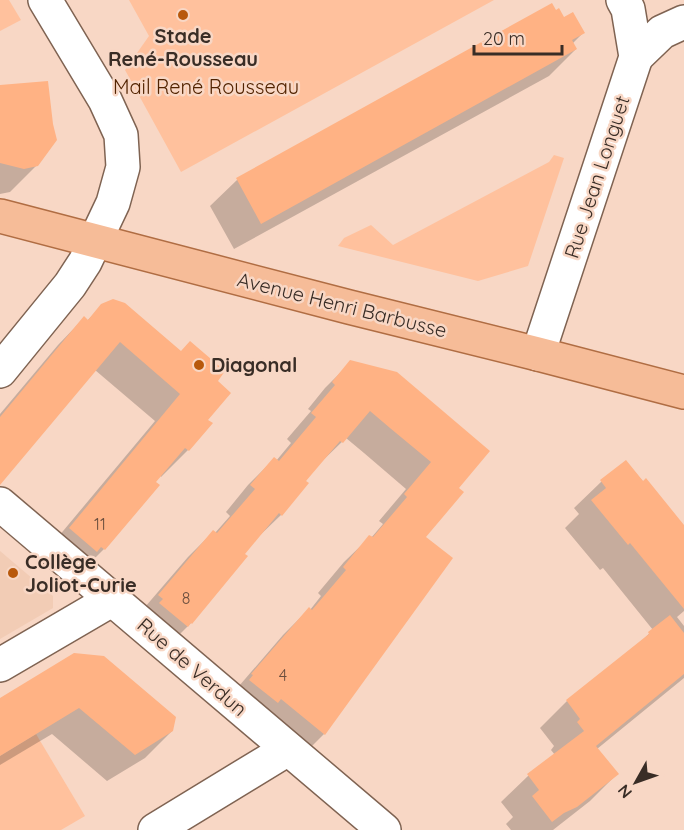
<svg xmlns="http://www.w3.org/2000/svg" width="684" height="830" viewBox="0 0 684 830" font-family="Quicksand,sans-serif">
<rect width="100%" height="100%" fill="#f8d7c5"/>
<path fill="#f2ccb5" d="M 0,551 L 53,596 L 53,608 L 0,639 Z"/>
<g fill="#ffc19d">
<path d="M 0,0 L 9,0 L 21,20 L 0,31 Z"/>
<path d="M 129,0 L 494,0 L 181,172 L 125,70 L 149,36 Z"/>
<path d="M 554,155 L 564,158 L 528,266 L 478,281 L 338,246 L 344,238 L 371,225 L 393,245 L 549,162 Z"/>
<path d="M 36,734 L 85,816 L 61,830 L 0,830 L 0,756 Z"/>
</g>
<g fill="#0003">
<path d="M 563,19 L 583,33 L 572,44 L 576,49 L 549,76 L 234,249 L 210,206 L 237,180 Z"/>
<path d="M 0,87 L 37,165 L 10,192 L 0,194 Z"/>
<path d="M 102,305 L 215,381 L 206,420 L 188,450 L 161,477 L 160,475 L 154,482 L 158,486 L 104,549 L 77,576 L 43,555 L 155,421 L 95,370 L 0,481 L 0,414 L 58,345 L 84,318 L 87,321 Z"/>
<path d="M 351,362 L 456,488 L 424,538 L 451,559 L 324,734 L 298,760 L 227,700 L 283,635 L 309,609 L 310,610 L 321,596 L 318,593 L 344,562 L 370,537 L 371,538 L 383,524 L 379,521 L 406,489 L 364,453 L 346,438 L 315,468 L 281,515 L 255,540 L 191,623 L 165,649 L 133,621 L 188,557 L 213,532 L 215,533 L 230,516 L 226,512 L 248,485 L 274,459 L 276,461 L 291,443 L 287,439 L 311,411 L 308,409 L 325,388 Z"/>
<path d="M 626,462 L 684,528 L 684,611 L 677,617 L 684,626 L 684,678 L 597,749 L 617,774 L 590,801 L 553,830 L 511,830 L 506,824 L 513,817 L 501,802 L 528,776 L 555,755 L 551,750 L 554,746 L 540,728 L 567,701 L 635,647 L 653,630 L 603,568 L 600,570 L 565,528 L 579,514 L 574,508 L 601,482 Z"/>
<path d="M 75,655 L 172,731 L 145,758 L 107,781 L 52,734 L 0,765 L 0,699 Z"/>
</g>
<g fill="#ffb284">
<path d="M 552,3 L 556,10 L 559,8 L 564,17 L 573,12 L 585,33 L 572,40 L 577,49 L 261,224 L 236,178 Z"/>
<path d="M 48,81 L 53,124 L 57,140 L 38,166 L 24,169 L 0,163 L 0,85 Z"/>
<path d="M 113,299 L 125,303 L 181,351 L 190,341 L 225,371 L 218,381 L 231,393 L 208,420 L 213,423 L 189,451 L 185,448 L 156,482 L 160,485 L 105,550 L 101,547 L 97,552 L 69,528 L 180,394 L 120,342 L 0,485 L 0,417 L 84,316 L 88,320 L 101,304 Z"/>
<path d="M 350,360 L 397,372 L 490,451 L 459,488 L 464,492 L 426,537 L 453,558 L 325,735 L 281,699 L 278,703 L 249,680 L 253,675 L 251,674 L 309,607 L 312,610 L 346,570 L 343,567 L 369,535 L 373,537 L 407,497 L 404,494 L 431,462 L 390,428 L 370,411 L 343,443 L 340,441 L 306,481 L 309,483 L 282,516 L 279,513 L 245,554 L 248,556 L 192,624 L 191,623 L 188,627 L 159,603 L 163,599 L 158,595 L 213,530 L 217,533 L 255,489 L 250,485 L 274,457 L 279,461 L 316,417 L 311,413 L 335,385 L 332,382 Z"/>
<path d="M 626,460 L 643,481 L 646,478 L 684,525 L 684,609 L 630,543 L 628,545 L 591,500 L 606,488 L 600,480 Z"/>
<path d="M 670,615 L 684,633 L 684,674 L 596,746 L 619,774 L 577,807 L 564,813 L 552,822 L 532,796 L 539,790 L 527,774 L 584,731 L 577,722 L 580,719 L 566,700 L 649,634 L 648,632 Z"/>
<path d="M 74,653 L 104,656 L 176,717 L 173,731 L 135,755 L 79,708 L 0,756 L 0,698 Z"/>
</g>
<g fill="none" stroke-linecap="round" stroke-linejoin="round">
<g stroke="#7f6352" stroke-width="36">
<g id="minor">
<path d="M 636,57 L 662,32 L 684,22"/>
<path d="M 538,354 L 636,57 L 628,9 L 623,0"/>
<path d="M 0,371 L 70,285 L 85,262 L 113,203 L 123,167 L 121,135 L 105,100 L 45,0"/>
<path d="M 0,504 L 384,830"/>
<path d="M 0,665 L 113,599"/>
<path d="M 155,830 L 288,749"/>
</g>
</g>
<g stroke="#b06d43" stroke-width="36">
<path id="major" d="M 0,216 L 349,307 L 538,354 L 684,392"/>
</g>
<use href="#minor" stroke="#fff" stroke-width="33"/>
<use href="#major" stroke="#f6bc98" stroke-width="33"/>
</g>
<g fill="#b8590c" stroke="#f8d7c5" stroke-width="2">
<circle cx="183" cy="15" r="6"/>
<circle cx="199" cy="365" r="6"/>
<circle cx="13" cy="573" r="6"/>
</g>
<g text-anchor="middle" stroke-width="5" stroke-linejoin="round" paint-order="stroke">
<g font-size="16" fill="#6a4e3e">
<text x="100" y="530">11</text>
<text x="186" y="604">8</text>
<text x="283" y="681">4</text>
</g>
<g font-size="20" font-weight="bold" fill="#392d26" stroke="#f8d7c5" text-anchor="start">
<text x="183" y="43" text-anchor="middle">Stade<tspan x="183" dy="23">René-Rousseau</tspan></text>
<text x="211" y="372">Diagonal</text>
<text x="25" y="569">Collège<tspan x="25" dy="23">Joliot-Curie</tspan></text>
</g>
<g font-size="20" fill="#522300" stroke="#f8d7c5">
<text x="206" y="94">Mail René Rousseau</text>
</g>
<g font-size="20" fill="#392d26" stroke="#f8d7c5">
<text transform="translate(597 177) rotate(-72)" y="7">Rue Jean Longuet</text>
<text transform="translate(342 305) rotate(14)" y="7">Avenue Henri Barbusse</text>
<text transform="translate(192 667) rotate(41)" y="7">Rue de Verdun</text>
</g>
</g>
<g transform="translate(636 782) rotate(230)" stroke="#f8d7c5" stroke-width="4.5" paint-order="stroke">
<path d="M0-4.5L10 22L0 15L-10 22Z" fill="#392d26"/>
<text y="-9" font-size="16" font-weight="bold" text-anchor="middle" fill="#392d26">N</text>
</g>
<path d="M474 45v9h88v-9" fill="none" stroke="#392d26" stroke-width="3"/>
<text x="483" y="45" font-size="18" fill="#392d26" stroke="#f8d7c5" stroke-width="4.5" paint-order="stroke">20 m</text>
</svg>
